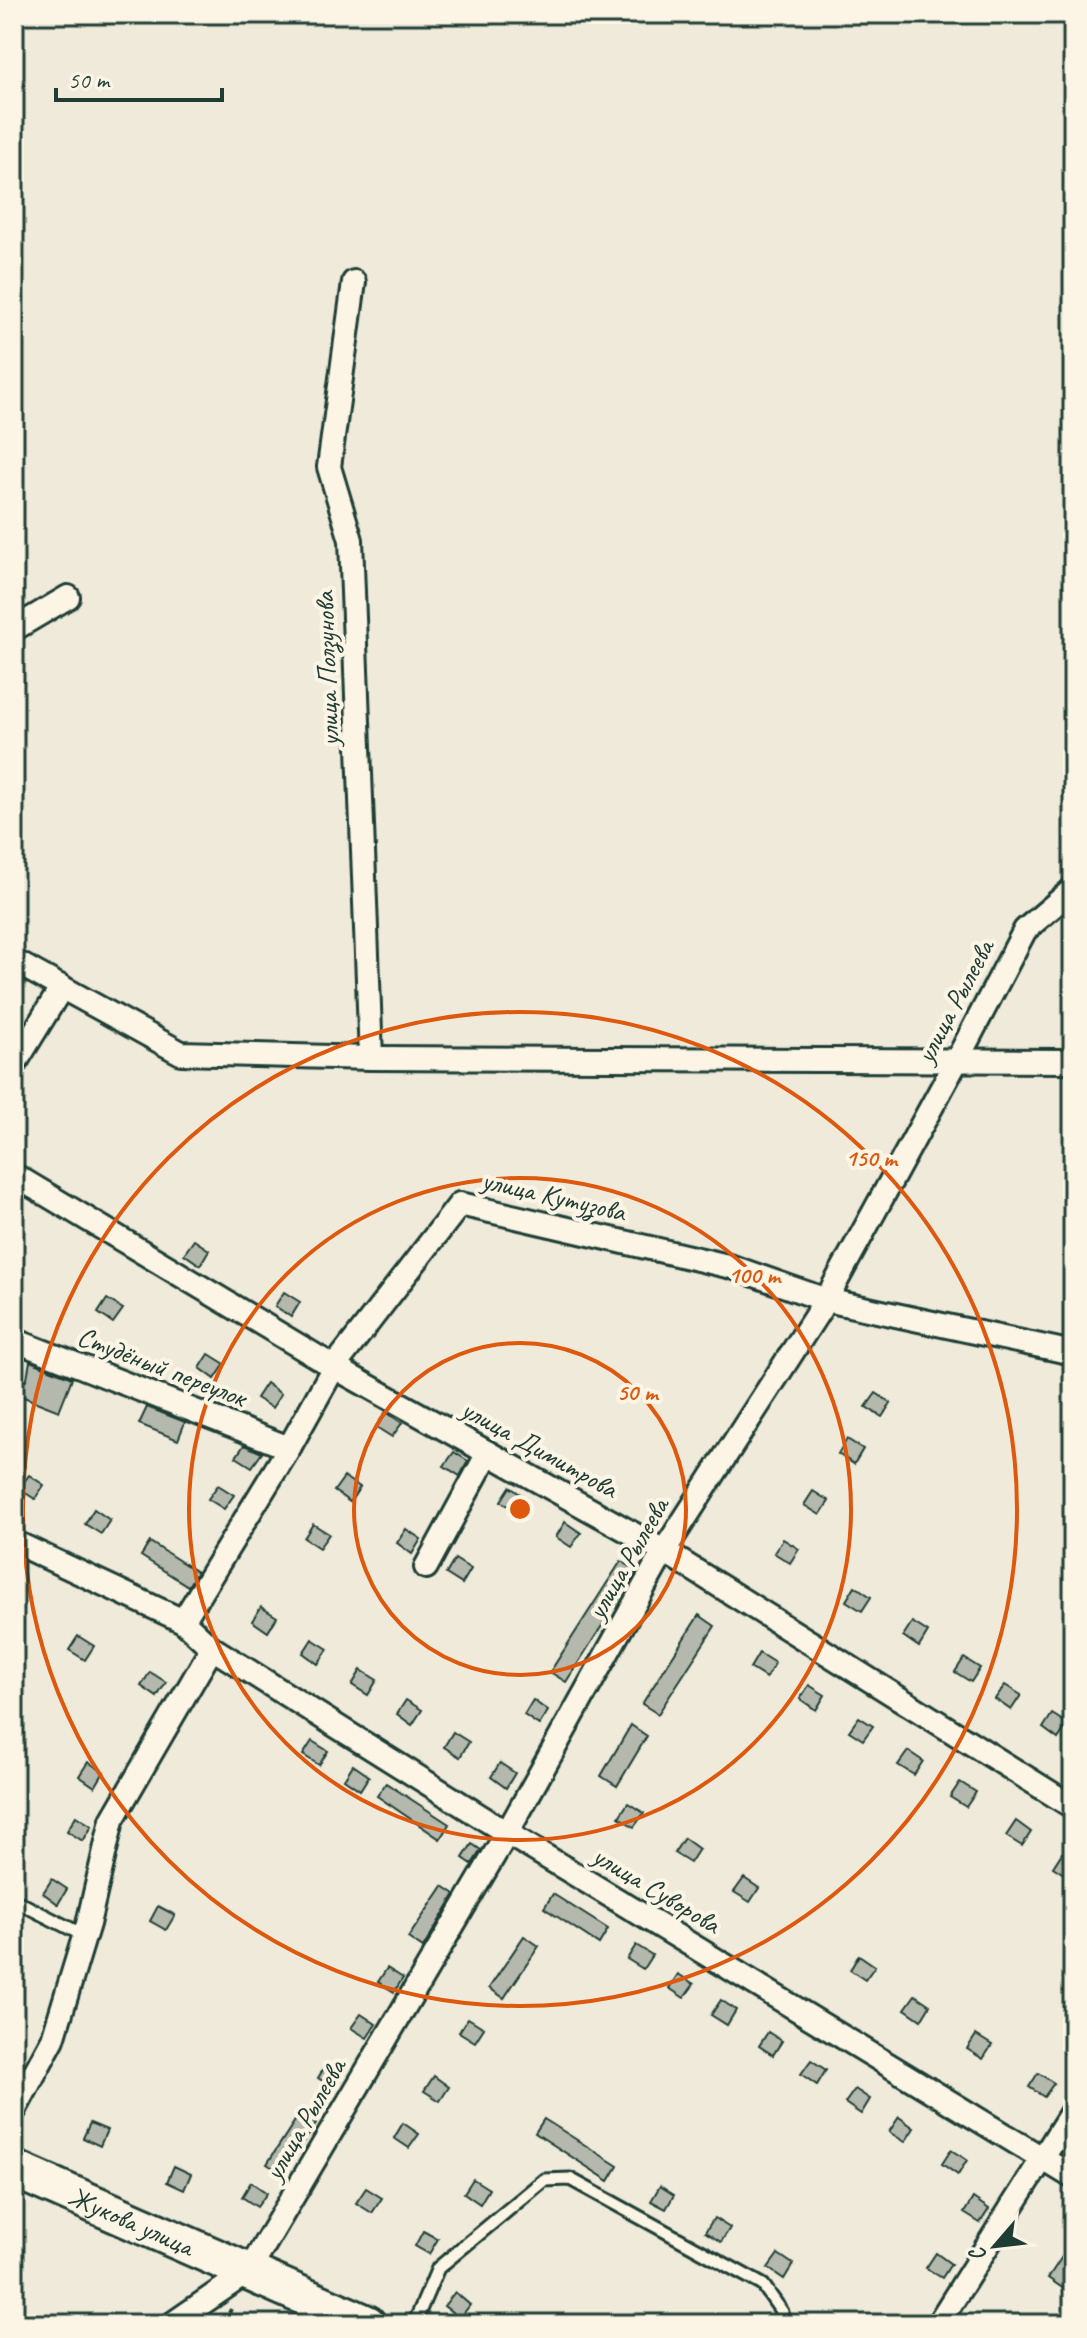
<svg xmlns="http://www.w3.org/2000/svg" width="1087" height="2338" viewBox="0 0 1087 2338" font-family="Caveat,sans-serif">
<rect width="100%" height="100%" fill="#efeada"/>
<filter id="ink" filterUnits="userSpaceOnUse"><feTurbulence type="fractalNoise" baseFrequency=".0125" numOctaves="2"/><feDisplacementMap in="SourceGraphic" scale="16" xChannelSelector="R" yChannelSelector="G"/><feConvolveMatrix kernelMatrix="1 2 1 2 8 2 1 2 1" color-interpolation-filters="sRGB"/></filter>
<g filter="url(#ink)">
<g fill="#b5b9ad" stroke="#1f3d34" stroke-width="2">
<path d="M 194,1240 L 209,1250 L 200,1265 L 184,1254 Z"/>
<path d="M 284,1292 L 300,1302 L 291,1317 L 275,1306 Z"/>
<path d="M 107,1299 L 123,1309 L 113,1323 L 98,1313 Z"/>
<path d="M 209,1354 L 225,1364 L 215,1379 L 200,1368 Z"/>
<path d="M 30,1361 L 72,1378 L 59,1411 L 16,1394 L 27,1378 Z"/>
<path d="M 266,1383 L 281,1394 L 272,1408 L 256,1398 Z"/>
<path d="M 876,1393 L 891,1403 L 882,1417 L 866,1407 Z"/>
<path d="M 147,1407 L 185,1422 L 178,1440 L 139,1424 Z"/>
<path d="M 386,1412 L 402,1423 L 392,1437 L 376,1427 Z"/>
<path d="M 847,1439 L 863,1449 L 854,1464 L 838,1454 Z"/>
<path d="M 244,1445 L 262,1453 L 252,1467 L 236,1457 Z"/>
<path d="M 454,1452 L 468,1461 L 460,1476 L 444,1466 Z"/>
<path d="M 29,1475 L 44,1485 L 35,1499 L 19,1489 Z"/>
<path d="M 344,1477 L 360,1487 L 350,1502 L 334,1491 Z"/>
<path d="M 218,1485 L 234,1495 L 224,1509 L 208,1499 Z"/>
<path d="M 510,1487 L 526,1498 L 517,1512 L 501,1501 Z"/>
<path d="M 813,1491 L 829,1501 L 820,1515 L 804,1505 Z"/>
<path d="M 94,1509 L 110,1520 L 101,1534 L 85,1524 Z"/>
<path d="M 565,1522 L 581,1533 L 571,1547 L 556,1537 Z"/>
<path d="M 313,1524 L 329,1534 L 319,1548 L 304,1538 Z"/>
<path d="M 406,1529 L 421,1539 L 412,1554 L 397,1543 Z"/>
<path d="M 783,1539 L 799,1549 L 790,1563 L 774,1553 Z"/>
<path d="M 150,1542 L 197,1572 L 188,1586 L 141,1556 Z"/>
<path d="M 455,1559 L 471,1569 L 462,1584 L 446,1574 Z"/>
<path d="M 621,1561 L 637,1571 L 566,1682 L 550,1672 Z"/>
<path d="M 855,1586 L 871,1597 L 862,1611 L 846,1601 Z"/>
<path d="M 261,1607 L 277,1617 L 268,1632 L 252,1621 Z"/>
<path d="M 699,1615 L 715,1626 L 658,1714 L 642,1704 Z"/>
<path d="M 912,1622 L 928,1632 L 919,1647 L 903,1636 Z"/>
<path d="M 78,1636 L 94,1646 L 85,1660 L 69,1650 Z"/>
<path d="M 312,1639 L 328,1649 L 318,1664 L 303,1653 Z"/>
<path d="M 759,1653 L 775,1663 L 766,1678 L 750,1668 Z"/>
<path d="M 964,1658 L 980,1668 L 971,1682 L 955,1672 Z"/>
<path d="M 361,1670 L 377,1680 L 368,1695 L 352,1685 Z"/>
<path d="M 150,1672 L 166,1682 L 157,1697 L 141,1686 Z"/>
<path d="M 809,1685 L 825,1695 L 816,1710 L 800,1699 Z"/>
<path d="M 1005,1685 L 1021,1695 L 1011,1710 L 995,1699 Z"/>
<path d="M 406,1700 L 422,1710 L 412,1725 L 397,1714 Z"/>
<path d="M 533,1700 L 548,1711 L 539,1725 L 524,1715 Z"/>
<path d="M 1052,1714 L 1068,1724 L 1058,1739 L 1043,1728 Z"/>
<path d="M 859,1717 L 873,1726 L 863,1740 L 849,1731 Z"/>
<path d="M 631,1725 L 647,1736 L 617,1786 L 601,1776 Z"/>
<path d="M 453,1732 L 469,1742 L 460,1757 L 444,1747 Z"/>
<path d="M 312,1741 L 328,1751 L 319,1765 L 303,1755 Z"/>
<path d="M 908,1751 L 923,1761 L 914,1775 L 898,1765 Z"/>
<path d="M 88,1762 L 104,1772 L 95,1787 L 79,1776 Z"/>
<path d="M 500,1763 L 515,1773 L 506,1788 L 491,1777 Z"/>
<path d="M 353,1765 L 369,1776 L 360,1790 L 344,1779 Z"/>
<path d="M 960,1782 L 976,1792 L 966,1807 L 950,1797 Z"/>
<path d="M 386,1783 L 449,1824 L 440,1839 L 377,1796 Z"/>
<path d="M 628,1803 L 644,1813 L 634,1827 L 619,1817 Z"/>
<path d="M 76,1816 L 92,1826 L 83,1841 L 67,1831 Z"/>
<path d="M 1016,1821 L 1031,1832 L 1022,1846 L 1006,1836 Z"/>
<path d="M 684,1838 L 699,1849 L 690,1863 L 674,1853 Z"/>
<path d="M 472,1844 L 481,1850 L 472,1864 L 463,1858 Z"/>
<path d="M 1062,1853 L 1073,1860 L 1073,1880 L 1053,1867 Z"/>
<path d="M 744,1878 L 759,1888 L 750,1902 L 734,1892 Z"/>
<path d="M 52,1879 L 67,1889 L 58,1904 L 43,1893 Z"/>
<path d="M 443,1886 L 455,1894 L 423,1948 L 408,1938 Z"/>
<path d="M 553,1894 L 608,1929 L 599,1944 L 544,1908 Z"/>
<path d="M 158,1906 L 175,1915 L 166,1930 L 150,1921 Z"/>
<path d="M 524,1936 L 539,1946 L 504,1998 L 489,1988 Z"/>
<path d="M 636,1945 L 652,1955 L 643,1969 L 627,1959 Z"/>
<path d="M 859,1955 L 875,1966 L 865,1980 L 850,1970 Z"/>
<path d="M 387,1968 L 403,1978 L 394,1992 L 378,1982 Z"/>
<path d="M 678,1974 L 694,1984 L 684,1998 L 669,1988 Z"/>
<path d="M 915,1995 L 930,2005 L 921,2020 L 905,2009 Z"/>
<path d="M 721,2000 L 736,2010 L 727,2025 L 711,2015 Z"/>
<path d="M 361,2014 L 376,2024 L 367,2038 L 351,2028 Z"/>
<path d="M 468,2018 L 484,2028 L 475,2042 L 459,2032 Z"/>
<path d="M 768,2032 L 782,2041 L 773,2055 L 759,2046 Z"/>
<path d="M 976,2035 L 992,2045 L 983,2059 L 967,2049 Z"/>
<path d="M 811,2060 L 826,2070 L 817,2085 L 801,2074 Z"/>
<path d="M 327,2063 L 343,2073 L 334,2088 L 318,2078 Z"/>
<path d="M 1038,2073 L 1054,2083 L 1044,2097 L 1029,2087 Z"/>
<path d="M 434,2076 L 449,2087 L 440,2101 L 424,2091 Z"/>
<path d="M 855,2089 L 870,2099 L 861,2114 L 845,2103 Z"/>
<path d="M 300,2113 L 316,2124 L 283,2174 L 267,2164 Z"/>
<path d="M 899,2117 L 914,2128 L 905,2142 L 889,2132 Z"/>
<path d="M 544,2119 L 618,2166 L 609,2181 L 535,2133 Z"/>
<path d="M 90,2123 L 107,2130 L 100,2146 L 83,2138 Z"/>
<path d="M 403,2123 L 419,2134 L 409,2148 L 394,2138 Z"/>
<path d="M 951,2150 L 967,2160 L 958,2175 L 942,2164 Z"/>
<path d="M 174,2166 L 191,2174 L 184,2190 L 167,2182 Z"/>
<path d="M 473,2179 L 489,2189 L 480,2204 L 464,2193 Z"/>
<path d="M 251,2182 L 267,2193 L 257,2207 L 242,2197 Z"/>
<path d="M 660,2186 L 674,2195 L 666,2209 L 651,2201 Z"/>
<path d="M 366,2188 L 382,2198 L 372,2213 L 356,2203 Z"/>
<path d="M 973,2198 L 989,2209 L 980,2223 L 964,2213 Z"/>
<path d="M 714,2218 L 730,2228 L 721,2242 L 705,2232 Z"/>
<path d="M 423,2231 L 438,2239 L 429,2254 L 415,2246 Z"/>
<path d="M 1073,2240 L 1073,2275 L 1064,2289 L 1048,2278 Z"/>
<path d="M 936,2253 L 951,2264 L 942,2278 L 926,2268 Z"/>
<path d="M 778,2254 L 793,2264 L 784,2279 L 768,2268 Z"/>
<path d="M 455,2292 L 470,2305 L 460,2318 L 444,2306 Z"/>
</g>
<g fill="none" stroke-linecap="round" stroke-linejoin="round">
<g stroke="#1f3d34" stroke-width="17">
<g id="service">
<path d="M 14,1900 L 85,1936"/>
<path d="M 414,2324 L 438,2268 L 544,2180 L 570,2179 L 763,2285 L 782,2312 L 780,2324"/>
</g>
</g>
<g stroke="#1f3d34" stroke-width="28">
<g id="minor">
<path d="M 354,282 L 329,467 L 351,540 L 371,1058"/>
<path d="M 14,629 L 68,597"/>
<path d="M 14,961 L 181,1053 L 371,1058 L 1073,1061"/>
<path d="M 14,1065 L 62,987"/>
<path d="M 14,1175 L 334,1367 L 664,1551 L 1073,1807"/>
<path d="M 14,1340 L 289,1448"/>
<path d="M 14,1542 L 183,1621 L 212,1648 L 507,1833 L 1073,2177"/>
<path d="M 426,1567 L 488,1453"/>
<path d="M 183,1621 L 289,1448 L 334,1367 L 460,1204 L 732,1267 L 826,1300 L 1073,1353"/>
<path d="M 14,2111 L 53,2039 L 88,1924 L 112,1820 L 212,1648"/>
<path d="M 172,2324 L 249,2271 L 507,1833 L 664,1551 L 826,1300 L 956,1062 L 1025,930 L 1073,889"/>
<path d="M 938,2324 L 1073,2110"/>
</g>
</g>
<g stroke="#1f3d34" stroke-width="42">
<g id="primary">
<path id="s1" d="M 14,2169 L 367,2324"/>
</g>
</g>
<path stroke="#1f3d34" stroke-width="4" stroke-dasharray="6 6" stroke-linecap="butt" d="M 224,2324 L 231,2309"/>
<use href="#service" stroke="#fcf5e5" stroke-width="11"/>
<use href="#minor" stroke="#fcf5e5" stroke-width="22"/>
<use href="#primary" stroke="#fcf5e5" stroke-width="36"/>
</g>
</g>
<g fill="none" stroke="#de580e" stroke-width="4">
<circle cx="520" cy="1509" r="166"/>
<circle cx="520" cy="1509" r="331"/>
<circle cx="520" cy="1509" r="497"/>
</g>
<g text-anchor="middle" stroke-width="8" stroke-linejoin="round" paint-order="stroke">
<g font-size="28" fill="#1f3d34" stroke="#fcf5e5">
<text transform="translate(326 669) rotate(-92)" y="10">улица Ползунова</text>
<text transform="translate(954 1001) rotate(-62)" y="10">улица Рылеева</text>
<text transform="translate(554 1195) rotate(13)" y="10">улица Кутузова</text>
<text transform="translate(162 1366) rotate(21)" y="10">Студёный переулок</text>
<text transform="translate(540 1448) rotate(29)" y="10">улица Димитрова</text>
<text transform="translate(627 1558) rotate(-60)" y="10">улица Рылеева</text>
<text transform="translate(657 1889) rotate(31)" y="10">улица Суворова</text>
<text transform="translate(304 2119) rotate(-60)" y="10">улица Рылеева</text>
<text dy="10" stroke="none"><textPath href="#s1" startOffset="128">Жукова улица</textPath></text>
</g>
</g>
<circle cx="520" cy="1509" r="12" fill="#de580e" stroke="#fcf5e5" stroke-width="4"/>
<g font-size="24" text-anchor="middle" font-weight="bold" fill="#de580e" stroke="#fcf5e5" stroke-width="8" stroke-linejoin="round" paint-order="stroke">
<text x="871" y="1166">150 m</text>
<text x="754" y="1283">100 m</text>
<text x="637" y="1400">50 m</text>
</g>
<rect width="1087" height="2338" fill="none" stroke="#fcf5e5" stroke-width="48"/>
<rect x="24" y="24" width="1039" height="2290" fill="none" stroke="#1f3d34" stroke-width="3" filter="url(#ink)"/>
<g transform="translate(995 2246) rotate(242)" stroke="#fcf5e5" stroke-width="6" paint-order="stroke">
<path d="M0-6L14 30L0 20L-14 30Z" fill="#1f3d34"/>
<text y="-12" font-size="22" font-weight="bold" text-anchor="middle" fill="#1f3d34">С</text>
</g>
<path d="M56 88v12h166v-12" fill="none" stroke="#1f3d34" stroke-width="4"/>
<text x="68" y="88" font-size="24" fill="#1f3d34" stroke="#fcf5e5" stroke-width="6" paint-order="stroke">50 m</text>
</svg>
